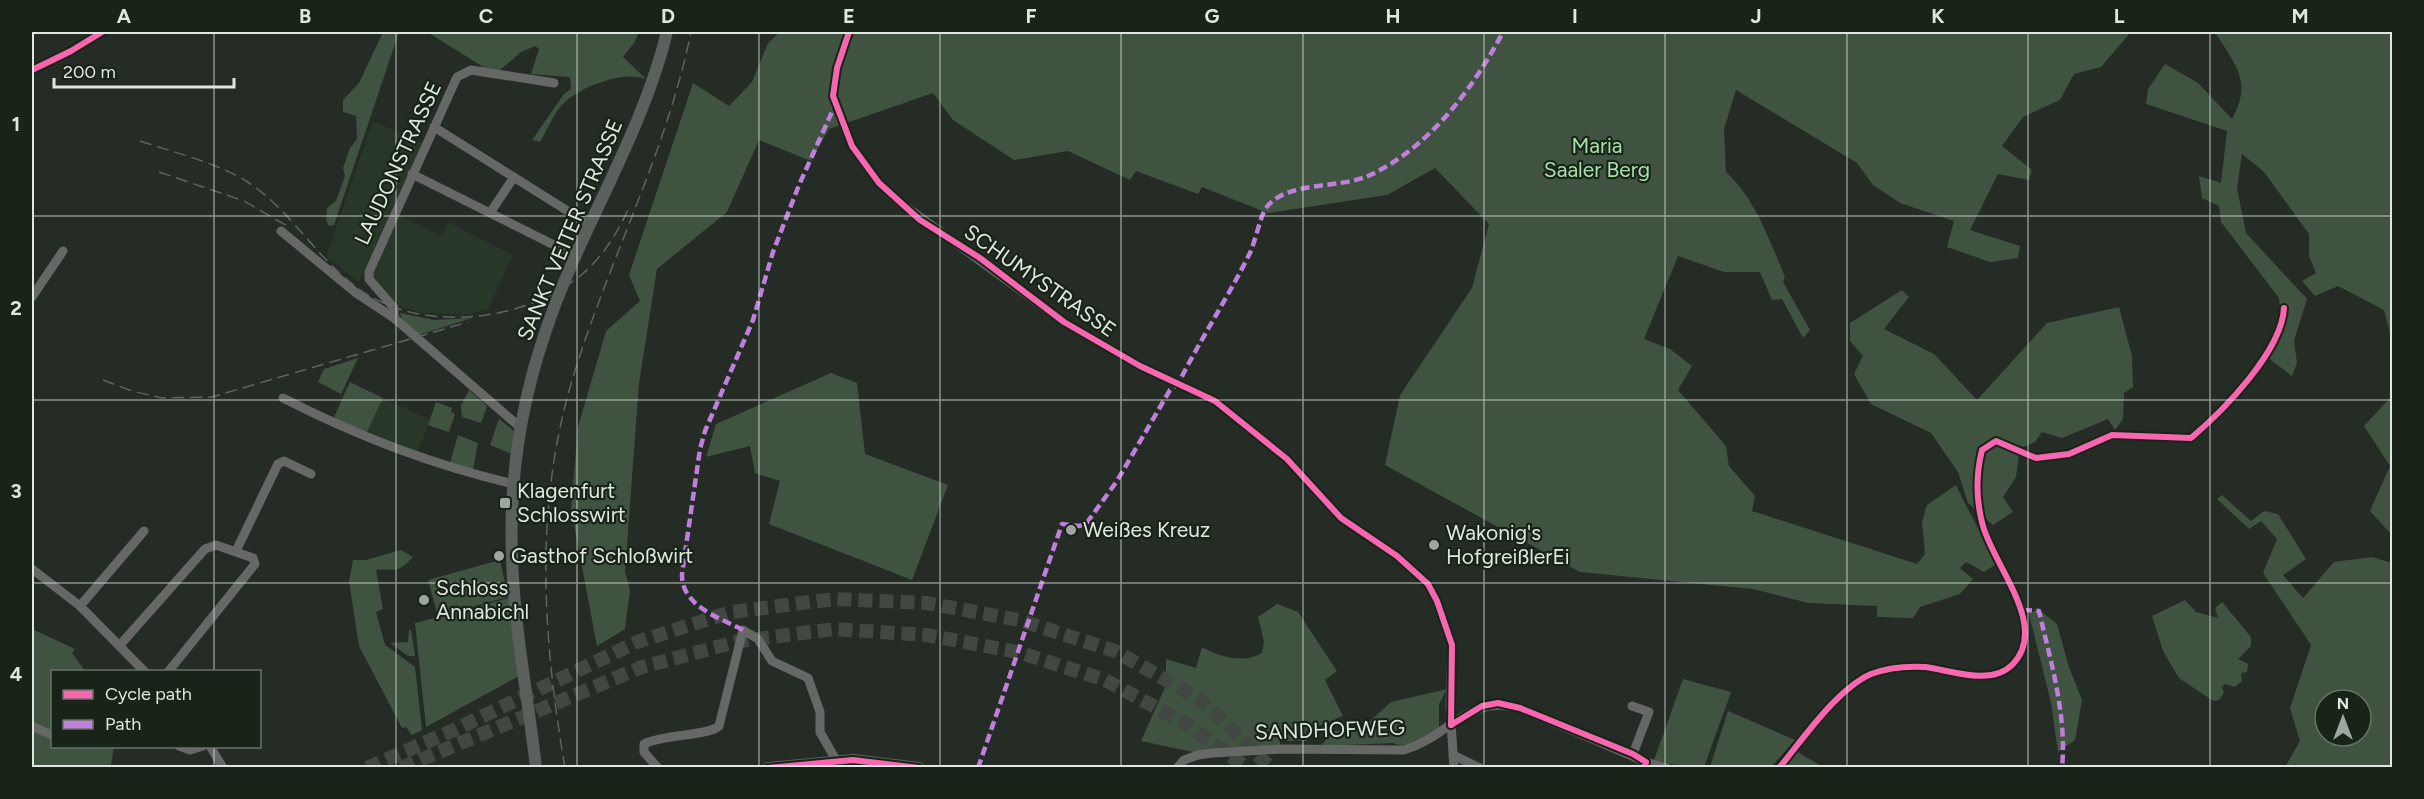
<svg xmlns="http://www.w3.org/2000/svg" width="2424" height="799" viewBox="0 0 2424 799" font-family="Figtree,sans-serif">
<rect width="100%" height="100%" fill="#252b25"/>
<g fill="#283728">
<path d="M 373,121 L 423,143 L 359,282 L 326,257 Z"/>
<path d="M 398,215 L 441,236 L 448,222 L 513,255 L 488,309 L 470,314 L 423,313 L 398,306 L 374,281 L 371,275 Z"/>
<path d="M 383,398 L 430,420 L 417,454 L 366,434 Z"/>
</g>
<g fill="#405341" fill-rule="evenodd">
<path d="M 383,32 L 399,32 L 334,225 L 329,226 L 326,220 L 327,208 L 336,201 L 345,176 L 343,168 L 350,148 L 357,139 L 356,116 L 343,112 L 343,100 L 359,83 Z"/>
<path d="M 427,32 L 639,32 L 634,43 L 623,57 L 646,79 C 623,70 584,86 566,101 C 554,111 548,129 540,142 L 532,140 L 564,94 L 571,89 L 570,77 L 531,74 L 539,49 L 535,46 L 521,52 L 500,70 L 485,68 Z"/>
<path d="M 780,32 L 2131,32 L 2101,67 L 2074,74 L 2060,100 L 2023,117 L 2002,146 L 2032,170 L 2029,180 L 1998,174 L 1970,230 L 2020,246 L 2018,258 L 1990,262 L 1947,247 L 1954,221 L 1900,203 L 1873,185 L 1857,163 L 1736,90 L 1724,129 L 1726,172 C 1756,200 1769,239 1785,277 L 1783,282 L 1810,330 L 1803,338 L 1782,299 L 1772,300 L 1760,272 L 1724,272 L 1678,256 L 1644,339 L 1670,349 L 1692,366 L 1678,390 L 1726,446 L 1729,466 L 1755,496 L 1752,511 L 1917,564 L 1925,554 L 1922,522 L 1927,505 L 1956,485 C 1969,513 1984,537 1995,565 L 1984,572 L 1966,562 L 1960,568 L 1973,579 L 1960,594 L 1920,607 L 1913,618 L 1877,617 L 1877,606 L 1808,603 L 1753,589 L 1580,572 L 1385,465 L 1400,395 L 1472,288 L 1489,224 L 1435,168 L 1387,195 L 1268,213 L 1202,187 L 1198,194 L 1136,171 L 1130,180 L 1068,151 L 1014,160 L 953,120 L 933,93 L 829,129 L 811,161 L 759,140 L 727,212 L 657,269 L 639,383 L 625,572 L 630,590 L 625,629 L 597,646 L 571,509 L 578,427 L 606,331 L 640,301 L 629,275 L 693,83 L 729,106 L 752,82 L 768,43 Z"/>
<path d="M 2215,32 L 2392,32 L 2392,340 L 2384,310 L 2338,286 L 2315,296 L 2302,281 L 2316,273 L 2309,256 L 2309,234 L 2264,172 L 2242,154 L 2237,188 L 2246,233 L 2307,299 L 2294,341 L 2297,363 L 2292,376 L 2263,354 L 2281,319 L 2279,298 L 2221,222 L 2219,206 L 2202,198 L 2199,176 L 2221,183 L 2227,131 L 2146,104 L 2148,89 L 2165,64 L 2198,83 L 2232,119 C 2253,81 2235,65 2215,32 Z"/>
<path d="M 1902,290 L 1909,297 L 1884,329 L 1934,354 L 1977,400 L 2047,323 L 2119,307 L 2132,356 L 2133,387 L 2124,393 L 2123,419 L 2115,430 L 2108,419 L 2062,438 L 2042,432 L 2035,442 L 2020,448 L 2016,477 L 2003,497 L 2013,512 L 1993,525 L 1968,503 L 1958,472 L 1931,433 L 1871,404 L 1854,374 L 1863,356 L 1850,341 L 1850,323 Z"/>
<path d="M 400,313 L 434,320 L 472,318 L 419,335 L 402,320 Z"/>
<path d="M 358,358 L 341,394 L 318,382 L 324,369 Z"/>
<path d="M 831,373 L 857,383 L 865,454 L 948,485 L 912,580 L 769,524 L 780,481 L 755,473 L 750,446 L 706,457 L 716,424 Z"/>
<path d="M 350,382 L 383,398 L 366,434 L 337,422 L 334,417 Z"/>
<path d="M 469,390 L 487,406 L 481,423 L 462,417 L 461,406 Z"/>
<path d="M 2392,396 L 2392,535 L 2370,511 L 2390,466 L 2364,426 Z"/>
<path d="M 436,402 L 452,408 L 451,412 L 455,414 L 449,432 L 428,425 Z"/>
<path d="M 499,419 L 514,431 L 511,454 L 490,445 Z"/>
<path d="M 458,435 L 478,443 L 473,469 L 450,463 Z"/>
<path d="M 2222,495 L 2251,521 L 2264,511 L 2278,514 L 2306,559 L 2283,575 L 2303,598 L 2334,562 L 2372,557 L 2392,563 L 2392,767 L 2285,767 L 2300,741 L 2290,708 L 2311,645 L 2263,573 L 2277,539 L 2261,521 L 2249,529 L 2217,499 ZM 2325,700 L 2361,700 L 2361,736 L 2325,736 Z"/>
<path d="M 401,550 L 413,557 C 396,575 396,568 376,570 L 383,609 L 376,612 L 385,645 L 415,667 L 422,730 L 412,735 L 406,727 L 402,728 L 359,646 L 349,581 L 353,560 L 366,560 Z"/>
<path d="M 500,560 L 508,597 L 438,616 L 428,580 Z"/>
<path d="M 509,598 L 519,676 L 426,727 L 415,623 Z"/>
<path d="M 2185,600 L 2196,612 L 2218,618 L 2215,608 L 2222,602 L 2251,637 L 2251,646 L 2238,659 L 2248,664 L 2247,672 L 2241,673 L 2242,681 L 2235,687 L 2225,684 L 2222,687 L 2224,693 L 2219,700 L 2213,701 L 2179,678 L 2163,651 L 2152,616 Z"/>
<path d="M 1277,604 L 1298,612 L 1337,671 L 1325,680 L 1343,716 L 1306,731 L 1307,741 L 1280,741 L 1280,745 L 1193,752 L 1141,741 L 1166,685 L 1166,659 L 1196,668 L 1202,647 C 1220,657 1243,664 1262,653 L 1264,642 L 1258,617 Z"/>
<path d="M 2038,609 L 2057,624 L 2069,667 L 2082,700 L 2075,740 L 2058,752 L 2051,703 L 2029,614 Z"/>
<path d="M 32,629 L 75,649 L 72,653 L 85,671 L 52,672 L 52,746 L 114,747 L 111,765 L 118,767 L 32,768 Z"/>
<path d="M 409,630 L 411,630 L 415,656 L 408,656 L 390,643 L 408,642 Z"/>
<path d="M 1683,679 L 1731,692 L 1704,767 L 1653,763 Z"/>
<path d="M 1447,689 L 1439,704 L 1439,729 C 1426,737 1408,750 1393,743 L 1321,746 L 1333,731 L 1361,729 L 1391,702 Z"/>
<path d="M 1728,711 L 1795,740 L 1771,767 L 1710,767 Z"/>
<path d="M 1796,751 L 1823,767 L 1782,768 Z"/>
</g>
<g fill="none" stroke-linecap="round" stroke-linejoin="round">
<g stroke="#414741" stroke-width="14" stroke-dasharray="14 7" stroke-linecap="butt">
<path d="M 367,768 L 454,730 L 637,642 L 731,612 L 834,599 L 926,603 L 1019,620 L 1115,651 L 1201,700 L 1271,768"/>
<path d="M 401,768 L 642,667 L 740,641 L 835,629 L 926,635 L 1018,652 L 1105,680 L 1185,723 L 1247,768"/>
</g>
<g stroke="#666866" stroke-width="9">
<path d="M 849,32 L 837,68 L 833,96 L 852,146 L 879,183 L 898,201 L 1064,322 L 1140,366 L 1215,401 L 1287,459 L 1341,518 L 1397,556 L 1428,584 L 1437,601 L 1452,645 L 1450,707 L 1454,768"/>
<path d="M 32,70 L 71,51 L 102,32"/>
<path d="M 434,127 L 590,225"/>
<path d="M 412,174 L 576,256"/>
<path d="M 490,213 L 514,177"/>
<path d="M 281,231 L 356,293 L 394,318 L 521,428"/>
<path d="M 32,297 L 63,251"/>
<path d="M 394,318 L 394,308 L 369,279 L 369,272 L 457,77 L 471,70 L 554,83"/>
<path d="M 283,398 C 357,436 432,465 514,484"/>
<path d="M 236,551 L 278,464 L 284,461 L 311,474"/>
<path d="M 32,569 L 80,606 L 145,672"/>
<path d="M 80,606 L 144,531"/>
<path d="M 120,645 L 205,549 L 216,545 L 253,558 L 255,564 L 168,672"/>
<path d="M 1632,706 L 1649,712 L 1633,754"/>
<path d="M 32,726 L 52,735"/>
<path d="M 179,746 L 190,750 L 203,746"/>
<path d="M 210,746 L 223,768"/>
<path d="M 1453,755 L 1480,768"/>
<path d="M 658,768 L 644,752 L 644,744 C 663,734 709,736 719,726 L 743,630 L 758,639 L 772,661 L 808,678 L 820,712 L 820,732 L 836,760"/>
<path d="M 1177,768 L 1184,760 L 1198,755 L 1213,753 L 1281,749 L 1404,750 C 1451,736 1466,694 1520,708 L 1646,762 L 1666,768"/>
<path d="M 1779,768 C 1803,739 1837,689 1871,674 C 1887,668 1908,666 1925,667 C 1951,670 1991,687 2013,664 C 2049,626 1994,566 1983,526 C 1976,501 1976,474 1982,450 L 1996,441 L 2036,458 L 2069,454 L 2112,435 L 2191,438 C 2223,411 2282,351 2284,308"/>
</g>
<g stroke="#5c605c" stroke-width="12">
<path d="M 536,768 C 528,697 514,627 512,556 C 509,481 521,404 545,333 C 579,230 641,138 667,32"/>
<path d="M 768,768 L 853,760 L 919,768"/>
</g>
<g stroke="#606460" stroke-width="1.5" stroke-dasharray="12 6" stroke-linecap="butt">
<path d="M 140,141 C 175,153 215,162 246,181 C 292,210 317,261 362,291 C 422,333 524,322 580,276 C 602,258 616,235 628,210"/>
<path d="M 159,172 L 244,201 L 289,227"/>
<path d="M 103,380 L 132,391 L 162,398 L 212,397 L 468,322"/>
<path d="M 565,768 C 543,639 534,511 571,384 C 606,265 666,155 691,32"/>
</g>
<g stroke="#c07fdc" stroke-width="4.5" stroke-dasharray="9 4.5" stroke-linecap="butt">
<path d="M 2023,610 L 2039,611 C 2051,663 2067,715 2062,768"/>
<path d="M 743,630 C 720,618 681,606 682,574 L 700,449 L 705,431 L 753,320 L 773,252 L 799,185 L 836,103"/>
<path d="M 978,768 L 1062,524 L 1079,526 L 1086,524 L 1117,481 L 1170,390 L 1178,384 C 1200,340 1227,299 1249,255 C 1255,243 1260,217 1266,208 C 1285,181 1338,189 1368,176 C 1428,149 1473,89 1503,32"/>
</g>
<g stroke="#182418" stroke-width="10">
<g id="cycleway">
<path d="M 849,32 L 837,68 L 833,96 L 852,146 L 879,183 L 920,220 L 980,258 L 1064,322 L 1140,366 L 1215,401 L 1287,459 L 1341,518 L 1397,556 L 1428,584 L 1437,601 L 1452,645 L 1451,725"/>
<path d="M 32,70 L 71,51 L 102,32"/>
<path d="M 1451,725 L 1482,706 L 1498,703 L 1520,708 L 1633,754 L 1646,762 L 1644,768"/>
<path d="M 768,768 L 853,760 L 919,768"/>
<path d="M 1779,768 C 1803,739 1837,689 1871,674 C 1887,668 1908,666 1925,667 C 1951,670 1991,687 2013,664 C 2049,626 1994,566 1983,526 C 1976,501 1976,474 1982,450 L 1996,441 L 2036,458 L 2069,454 L 2112,435 L 2191,438 C 2223,411 2282,351 2284,308"/>
</g>
</g>
<use href="#cycleway" stroke="#f766af" stroke-width="6"/>
</g>
<path fill="none" stroke="#e0e7e0" stroke-width="1.5" stroke-opacity="0.55" d="M 214,32 L 214,672M 396,32 L 396,768M 577,32 L 577,768M 759,32 L 759,768M 940,32 L 940,768M 1121,32 L 1121,768M 1303,32 L 1303,768M 1484,32 L 1484,768M 1665,32 L 1665,768M 1847,32 L 1847,768M 2028,32 L 2028,768M 2210,32 L 2210,768M 32,216 L 2392,216M 32,400 L 2392,400M 32,583 L 2392,583M 214,746 L 214,768"/>
<g fill="#9fa59f" stroke="#182418" stroke-width="2">
<rect x="499" y="497" width="12" height="12" rx="3"/>
<circle cx="1071" cy="530" r="6"/>
<circle cx="1434" cy="545" r="6"/>
<circle cx="499" cy="556" r="6"/>
<circle cx="424" cy="600" r="6"/>
</g>
<g text-anchor="middle" stroke-width="4.5" stroke-linejoin="round" paint-order="stroke">
<g font-size="21" fill="#abdfab" stroke="#182418">
<text x="1597" y="153">Maria<tspan x="1597" dy="24">Saaler Berg</tspan></text>
</g>
<g font-size="21" fill="#e0e7e0" stroke="#182418">
<text transform="translate(398 163) rotate(-65)" y="7">LAUDONSTRASSE</text>
<text transform="translate(570 230) rotate(-67)" y="7">SANKT VEITER STRASSE</text>
<text transform="translate(1040 281) rotate(35)" y="7">SCHUMYSTRASSE</text>
<text transform="translate(1330 730) rotate(-2)" y="7">SANDHOFWEG</text>
</g>
<g font-size="21" fill="#e0e7e0" stroke="#182418" text-anchor="start">
<text x="517" y="498">Klagenfurt<tspan x="517" dy="24">Schlosswirt</tspan></text>
<text x="1083" y="537">Weißes Kreuz</text>
<text x="1446" y="540">Wakonig's<tspan x="1446" dy="24">HofgreißlerEi</tspan></text>
<text x="511" y="563">Gasthof Schloßwirt</text>
<text x="436" y="595">Schloss<tspan x="436" dy="24">Annabichl</tspan></text>
</g>
</g>
<rect width="2424" height="799" fill="none" stroke="#182418" stroke-width="66"/>
<rect x="51" y="670" width="210" height="78" fill="#182418" stroke="#687268" stroke-width="1.5"/>
<rect x="63" y="690" width="30" height="9" fill="#f766af" stroke="#687268" stroke-width="1.5"/>
<text x="105" y="700" font-size="18" fill="#e0e7e0">Cycle path</text>
<rect x="63" y="720" width="30" height="9" fill="#c07fdc" stroke="#687268" stroke-width="1.5"/>
<text x="105" y="730" font-size="18" fill="#e0e7e0">Path</text>
<g transform="translate(2343 718)"><circle r="28" fill="#182418" stroke="#687268" stroke-width="1.5"/>
<path d="M0-4.5L10 22L0 15L-10 22Z" fill="#9fa59f"/>
<text y="-9" font-size="16" font-weight="bold" text-anchor="middle" fill="#e0e7e0">N</text>
</g>
<path d="M54 78v9h180v-9" fill="none" stroke="#e0e7e0" stroke-width="3"/>
<text x="63" y="78" font-size="18" fill="#e0e7e0" stroke="#182418" stroke-width="4.5" paint-order="stroke">200 m</text>
<rect x="33" y="33" width="2358" height="733" fill="none" stroke="#e0e7e0" stroke-width="2"/>
<g font-size="20" text-anchor="middle" font-weight="bold" fill="#e0e7e0">
<text x="124" y="23">A</text>
<text x="305" y="23">B</text>
<text x="486" y="23">C</text>
<text x="668" y="23">D</text>
<text x="849" y="23">E</text>
<text x="1031" y="23">F</text>
<text x="1212" y="23">G</text>
<text x="1393" y="23">H</text>
<text x="1575" y="23">I</text>
<text x="1756" y="23">J</text>
<text x="1938" y="23">K</text>
<text x="2119" y="23">L</text>
<text x="2300" y="23">M</text>
<text x="16" y="131">1</text>
<text x="16" y="315">2</text>
<text x="16" y="498">3</text>
<text x="16" y="681">4</text>
</g>
</svg>
